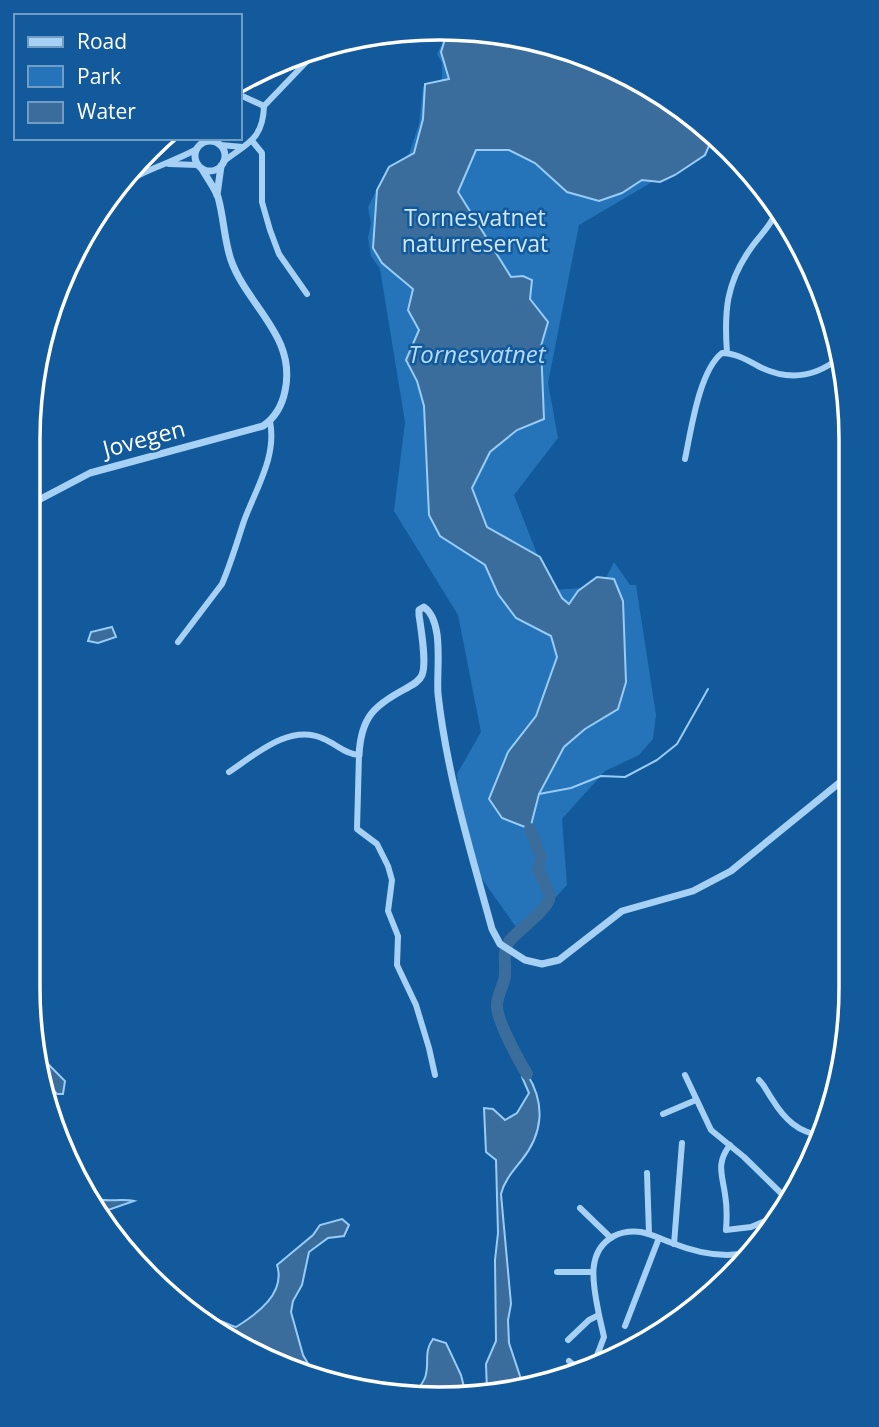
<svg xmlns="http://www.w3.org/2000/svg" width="879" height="1427" viewBox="0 0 879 1427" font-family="'Open Sans',sans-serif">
<rect width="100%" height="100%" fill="#125a9b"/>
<path fill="#2574b9" d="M 446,35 L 546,42 L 690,113 L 714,141 L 710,148 L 579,225 L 548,383 L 558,438 L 514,495 L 551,590 L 616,586 L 614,579 L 606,578 L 614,562 L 630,585 L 636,585 L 656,715 L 653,739 L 639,755 L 605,771 L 562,819 L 567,885 L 521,934 L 477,872 L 458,788 L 457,774 L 481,732 L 458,615 L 394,511 L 405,422 L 380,269 L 371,256 L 368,238 L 371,223 L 368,207 L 384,175 L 409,154 L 419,124 L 423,87 L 442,84 L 442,63 L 437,54 Z"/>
<g fill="#3a6d9c" stroke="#98ccf7" stroke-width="2">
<path d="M 446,36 L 546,42 L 690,113 L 712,139 L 705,155 L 675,175 L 660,182 L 642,180 L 622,193 L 599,201 L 567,192 L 535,163 L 509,150 L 476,150 L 458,192 L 511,277 L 523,276 L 532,280 L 530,299 L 548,322 L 541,346 L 544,419 L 517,430 L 490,452 L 472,488 L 487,527 L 540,557 L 562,598 L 569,604 L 578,591 L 597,577 L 614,579 L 623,601 L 626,682 L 618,709 L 585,729 L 564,747 L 539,794 L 530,829 L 502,818 L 489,799 L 508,752 L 536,716 L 557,657 L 551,636 L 516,618 L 498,594 L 485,565 L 440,536 L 429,515 L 424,406 L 417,381 L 406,360 L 419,330 L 408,310 L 413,289 L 382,263 L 373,248 L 377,190 L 389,167 L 414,153 L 423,119 L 425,84 L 449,79 L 441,52 Z"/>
<path d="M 112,627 L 116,637 L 98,643 L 88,641 L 91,632 Z"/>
<path d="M 47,1063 L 65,1081 L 63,1094 L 57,1094 L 50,1085 L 41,1065 Z"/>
<path d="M 527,1074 C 546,1104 543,1134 521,1161 C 513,1171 504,1181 501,1194 L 511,1304 L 508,1320 L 509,1343 L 523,1385 L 487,1391 L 486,1364 L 496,1341 L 495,1260 L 498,1233 L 496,1160 L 486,1152 L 484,1108 L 493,1109 L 505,1120 L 517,1113 L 529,1093 L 522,1077 Z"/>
<path d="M 92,1198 C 106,1203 120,1198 134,1201 L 105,1211 L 101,1215 Z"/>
<path d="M 342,1219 L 349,1225 L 344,1236 L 328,1238 L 309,1252 L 302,1285 L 293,1301 L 291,1312 L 303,1355 L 317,1379 L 308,1377 L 209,1325 C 220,1316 226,1325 236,1327 C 257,1314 286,1293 277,1265 L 313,1235 L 320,1225 Z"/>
<path d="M 433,1339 L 446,1343 L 461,1375 L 466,1395 L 439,1399 L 414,1395 C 418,1388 425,1382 426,1374 C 429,1361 424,1351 433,1339 Z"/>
</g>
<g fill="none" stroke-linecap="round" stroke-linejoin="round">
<path stroke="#98ccf7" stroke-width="2" d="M 539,794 L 571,788 L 601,776 L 625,777 L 657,760 L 677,744 L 708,689"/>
<path stroke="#3a6d9c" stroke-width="12" d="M 527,1074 C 519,1061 496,1019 497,1005 C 497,995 505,984 505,974 C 506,960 501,950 512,938 C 519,931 548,907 549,900 C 551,891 541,878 538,870 L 541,857 L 530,829"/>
<g stroke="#a6d0f4" stroke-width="6">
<path d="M 240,95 L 264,106"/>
<path d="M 253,142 L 262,153 L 262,202 L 270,230 L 279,254 L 307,294"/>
<path d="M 220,145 L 243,147"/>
<path d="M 223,162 C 247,143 263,140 264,106 L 311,57"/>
<path d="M 169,164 L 198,165"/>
<path d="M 110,194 C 138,170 166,166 197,149"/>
<path d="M 727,353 C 724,311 726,283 751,248 C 760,235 771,226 776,212"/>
<path d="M 685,459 C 691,431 699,371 722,353 C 735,353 747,360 758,366 C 787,381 814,378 839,358"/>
<path d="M 178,642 L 222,584 C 231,563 237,542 244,521 C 256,488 277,457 270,421"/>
<path d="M 229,772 C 256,754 290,723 324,739 C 336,744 345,754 359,755 L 357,829 L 377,844 L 388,866 L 392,880 L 388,911 L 398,936 L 397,965 L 416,1005 L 429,1048 L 435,1075"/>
<path d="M 685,1075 L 711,1130 L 744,1157 L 788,1200"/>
<path d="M 759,1080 C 765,1086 767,1092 772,1099 C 785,1120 798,1132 822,1136"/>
<path d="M 832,1081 L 837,1079"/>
<path d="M 663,1114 L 696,1100"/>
<path d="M 730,1145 C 716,1163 722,1174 725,1194 C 727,1206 727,1218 726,1230 L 751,1227 L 779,1215"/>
<path d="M 647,1173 L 649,1234"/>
<path d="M 580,1208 L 611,1238"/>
<path d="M 674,1244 L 682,1143"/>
<path d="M 557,1272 L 593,1272"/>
<path d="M 599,1315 C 594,1288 584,1252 614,1236 C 622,1232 632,1231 641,1232 C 651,1234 661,1239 672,1243 C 697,1253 724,1259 751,1252"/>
<path d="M 625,1326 L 659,1238"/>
<path d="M 568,1340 L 589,1320 L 599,1315 L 604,1337 L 593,1366"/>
<path d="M 569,1361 L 582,1372"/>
</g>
<g stroke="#a6d0f4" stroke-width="7">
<circle cx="210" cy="156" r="15"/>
<path d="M 217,195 L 221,166"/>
<path d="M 31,504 L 90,473 L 263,426 C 276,417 282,406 285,391 C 297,336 247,306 231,260 C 224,240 224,218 218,197 C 214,187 207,178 202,169"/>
<path d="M 359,755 C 361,718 373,706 405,689 C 412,685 419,682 422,675 C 427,663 421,629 419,615 L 419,610 L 424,607 C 445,622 436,671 438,694 C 447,775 471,852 492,929 L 500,944 L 525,960 L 542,964 L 559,960 L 622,911 L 693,891 L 731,871 L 849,775"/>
</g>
</g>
<g text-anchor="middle" stroke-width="5" stroke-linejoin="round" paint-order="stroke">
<g font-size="23" fill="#cfe8fd" stroke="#125a9b">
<text x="475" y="226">Tornesvatnet<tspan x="475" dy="26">naturreservat</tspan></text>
</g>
<g font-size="23" fill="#fff" stroke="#125a9b">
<text transform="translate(144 439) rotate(-15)" y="8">Jovegen</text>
</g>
<g font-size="24" font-style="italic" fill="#b3dafa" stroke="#125a9b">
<text x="477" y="363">Tornesvatnet</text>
</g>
</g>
<path d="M0 0H879V1427H0ZM439 40H440A399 399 0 0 1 839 439V988A399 399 0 0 1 440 1387H439A399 399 0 0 1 40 988V439A399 399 0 0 1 439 40Z" fill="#125a9b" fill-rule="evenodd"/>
<path fill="none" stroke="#fff" stroke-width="3.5" d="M439 40H440A399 399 0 0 1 839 439V988A399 399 0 0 1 440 1387H439A399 399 0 0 1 40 988V439A399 399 0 0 1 439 40Z"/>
<rect x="14" y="14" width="228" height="126" fill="#125a9b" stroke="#719cc3" stroke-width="2"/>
<rect x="28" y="37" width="35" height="10" fill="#a6d0f4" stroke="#719cc3" stroke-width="2"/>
<text x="77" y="49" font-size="21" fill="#ffffff">Road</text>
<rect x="28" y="66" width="35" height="21" fill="#2574b9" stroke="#719cc3" stroke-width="2"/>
<text x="77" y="84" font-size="21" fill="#ffffff">Park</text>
<rect x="28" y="102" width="35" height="21" fill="#3a6d9c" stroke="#719cc3" stroke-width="2"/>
<text x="77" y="119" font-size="21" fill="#ffffff">Water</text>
</svg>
